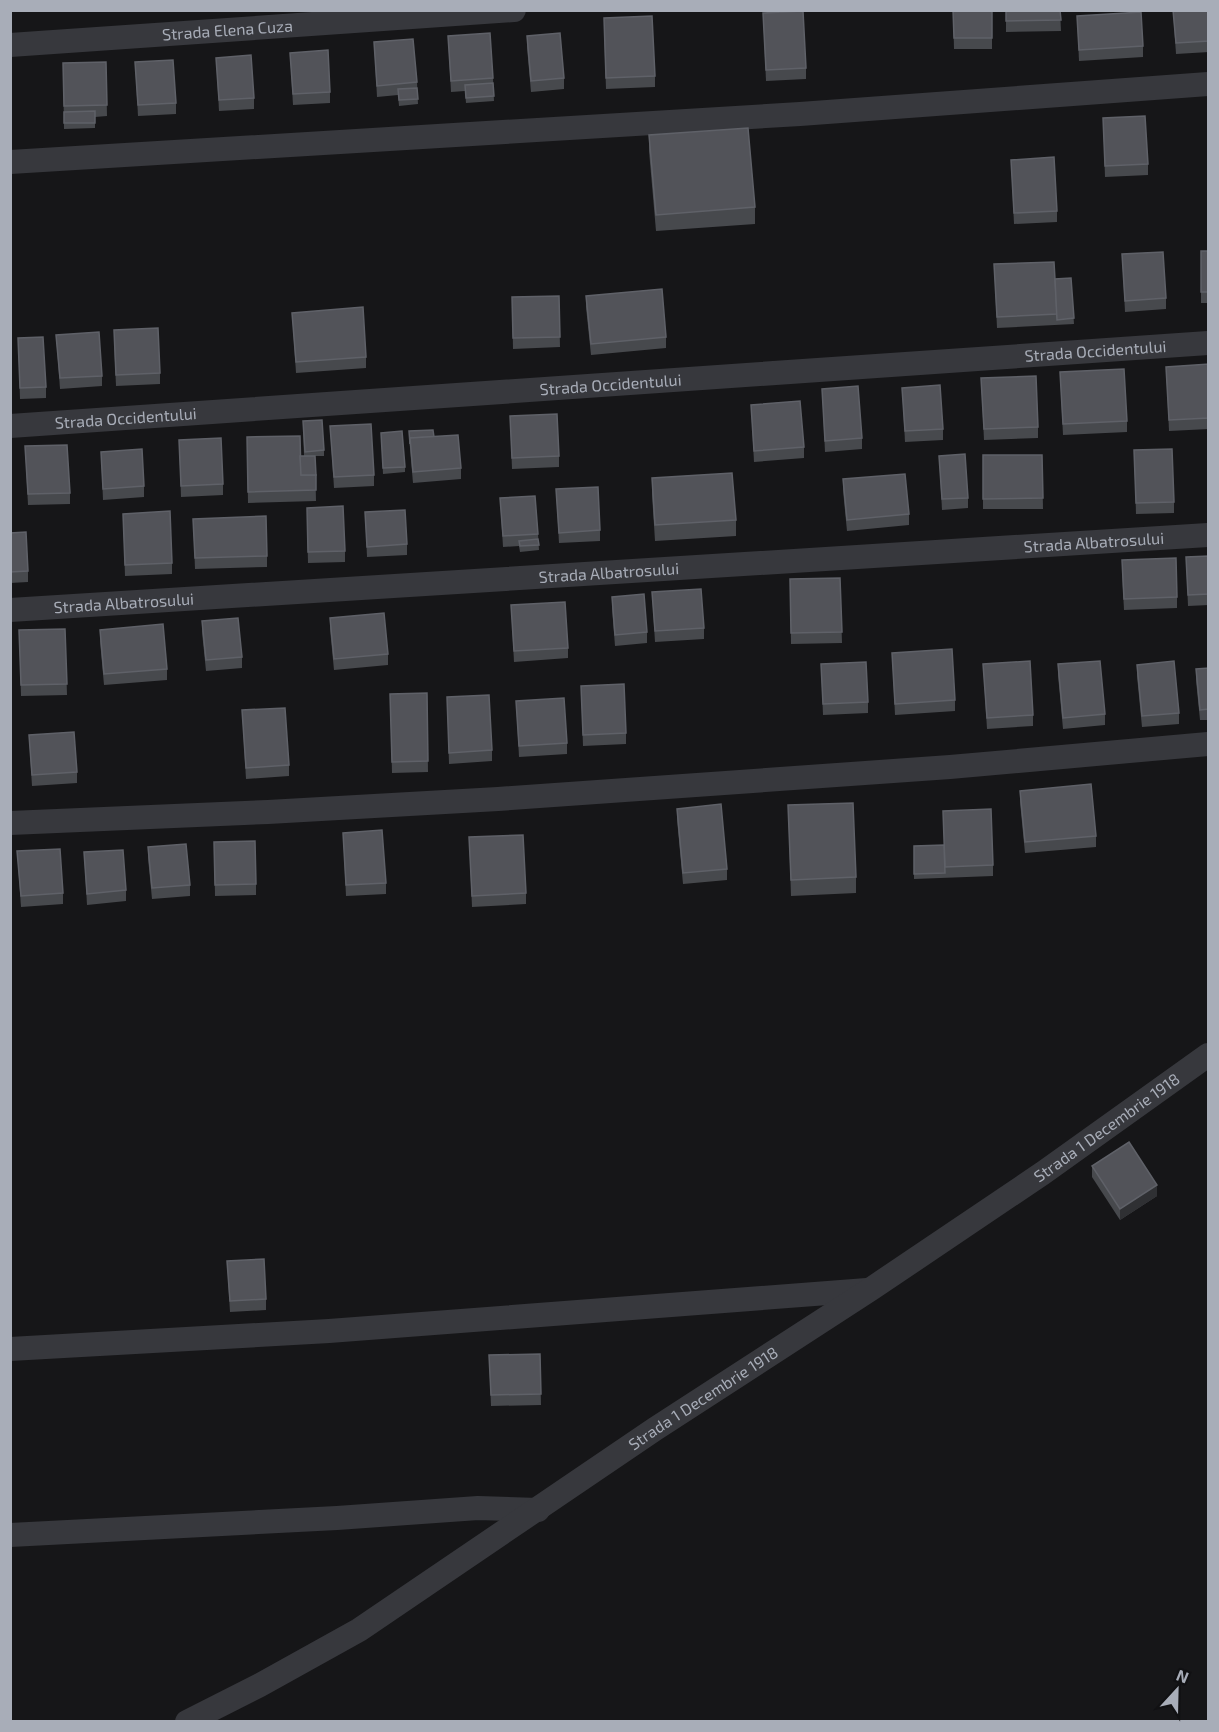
<svg xmlns="http://www.w3.org/2000/svg" width="1219" height="1732" viewBox="0 0 1219 1732" font-family="'Exo 2',sans-serif">
<rect width="100%" height="100%" fill="#161618"/>
<g fill="none" stroke-linecap="round" stroke-linejoin="round">
<g stroke="#37383d" stroke-width="24">
<path id="s1" d="M 10,45 L 514,10"/>
<path d="M 10,162 L 800,114 L 1208,84"/>
<path id="s2" d="M 10,426 L 1208,343"/>
<path id="s3" d="M 10,610 L 1208,535"/>
<path d="M 10,823 L 268,812 L 498,799 L 950,767 L 1208,744"/>
<path d="M 10,1349 L 329,1331 L 867,1290"/>
<path d="M 10,1535 L 337,1518 L 478,1508 L 538,1510"/>
<path id="s4" d="M 187,1722 L 260,1685 L 359,1630 L 655,1429 L 871,1289 L 1043,1173 L 1208,1055"/>
</g>
</g>
<g fill="#47494d">
<path d="M 953,10 L 992,10 L 992,49 L 954,49 Z"/>
<path d="M 1006,10 L 1060,10 L 1061,31 L 1006,32 Z"/>
<path d="M 1173,10 L 1209,10 L 1209,52 L 1176,54 Z"/>
<path d="M 763,13 L 806,68 L 806,79 L 766,81 Z"/>
<path d="M 1077,16 L 1143,46 L 1143,57 L 1079,61 Z"/>
<path d="M 604,29 L 655,76 L 655,87 L 606,89 Z"/>
<path d="M 448,36 L 493,78 L 494,101 L 466,103 L 465,91 L 451,92 Z"/>
<path d="M 527,36 L 564,78 L 564,89 L 531,92 L 527,47 Z"/>
<path d="M 374,42 L 417,82 L 418,104 L 399,106 L 398,95 L 377,97 Z"/>
<path d="M 290,53 L 330,92 L 330,103 L 293,105 Z"/>
<path d="M 216,58 L 254,98 L 254,109 L 219,111 Z"/>
<path d="M 106,62 L 107,116 L 95,117 L 95,128 L 64,129 L 63,63 Z"/>
<path d="M 135,62 L 176,103 L 176,114 L 138,116 Z"/>
<path d="M 1103,118 L 1148,164 L 1148,175 L 1105,177 Z"/>
<path d="M 649,135 L 755,207 L 755,224 L 656,231 L 649,151 Z"/>
<path d="M 1011,160 L 1057,211 L 1057,222 L 1014,224 Z"/>
<rect x="1201" y="251" width="8" height="52"/>
<path d="M 1122,254 L 1166,298 L 1166,309 L 1125,312 Z"/>
<path d="M 994,264 L 1055,279 L 1071,278 L 1074,324 L 997,328 Z"/>
<path d="M 559,296 L 560,347 L 513,349 L 512,297 Z"/>
<path d="M 586,296 L 666,337 L 666,348 L 591,355 L 586,307 Z"/>
<path d="M 292,313 L 366,357 L 366,368 L 296,373 Z"/>
<path d="M 56,335 L 102,376 L 102,386 L 60,389 Z"/>
<path d="M 18,338 L 46,387 L 46,398 L 20,399 Z"/>
<path d="M 114,341 L 160,373 L 160,384 L 116,386 Z"/>
<path d="M 1209,364 L 1209,429 L 1169,431 L 1166,367 Z"/>
<path d="M 1060,372 L 1127,421 L 1127,432 L 1063,435 Z"/>
<path d="M 981,378 L 1038,427 L 1038,438 L 984,440 Z"/>
<path d="M 902,388 L 943,429 L 943,440 L 905,442 Z"/>
<path d="M 822,389 L 862,438 L 862,449 L 825,452 Z"/>
<path d="M 751,405 L 804,447 L 804,458 L 754,462 Z"/>
<path d="M 510,416 L 559,456 L 559,467 L 512,469 Z"/>
<path d="M 303,426 L 324,450 L 324,456 L 315,456 L 316,501 L 248,503 L 247,437 L 300,456 L 304,456 Z"/>
<path d="M 330,426 L 374,475 L 374,486 L 334,488 Z"/>
<path d="M 381,433 L 405,467 L 405,472 L 383,474 Z"/>
<path d="M 409,437 L 434,437 L 461,468 L 461,479 L 413,483 Z"/>
<path d="M 179,440 L 223,484 L 223,495 L 181,497 Z"/>
<path d="M 25,446 L 70,493 L 70,504 L 28,505 Z"/>
<path d="M 1134,450 L 1174,502 L 1174,513 L 1136,514 Z"/>
<path d="M 101,452 L 144,486 L 144,497 L 103,500 Z"/>
<path d="M 983,455 L 1042,455 L 1043,509 L 983,509 Z"/>
<path d="M 939,456 L 968,498 L 968,508 L 942,510 Z"/>
<path d="M 652,478 L 736,520 L 736,536 L 655,541 L 652,494 Z"/>
<path d="M 843,479 L 909,514 L 909,525 L 847,531 L 843,490 Z"/>
<path d="M 556,489 L 600,530 L 600,541 L 559,543 Z"/>
<path d="M 500,498 L 538,534 L 539,550 L 520,552 L 519,546 L 503,547 Z"/>
<path d="M 365,512 L 407,544 L 407,555 L 367,557 Z"/>
<path d="M 123,514 L 172,563 L 172,574 L 125,576 Z"/>
<path d="M 193,519 L 267,556 L 267,567 L 195,569 Z"/>
<path d="M 307,519 L 345,551 L 345,562 L 308,563 Z"/>
<path d="M 10,533 L 28,571 L 28,582 L 10,583 Z"/>
<path d="M 1209,556 L 1209,605 L 1188,606 L 1186,557 Z"/>
<path d="M 1122,571 L 1177,597 L 1177,608 L 1124,610 Z"/>
<path d="M 840,578 L 842,643 L 791,644 L 790,579 Z"/>
<path d="M 652,592 L 704,628 L 704,639 L 655,642 Z"/>
<path d="M 612,597 L 647,632 L 647,643 L 615,646 L 612,608 Z"/>
<path d="M 511,605 L 568,648 L 568,658 L 514,662 Z"/>
<path d="M 330,618 L 388,654 L 388,665 L 334,670 L 330,629 Z"/>
<path d="M 202,621 L 242,657 L 242,668 L 206,671 L 202,632 Z"/>
<path d="M 65,629 L 67,695 L 21,696 L 19,630 Z"/>
<path d="M 100,630 L 167,669 L 167,680 L 104,685 L 100,641 Z"/>
<path d="M 892,653 L 955,700 L 955,711 L 895,715 Z"/>
<path d="M 821,664 L 868,702 L 868,713 L 823,715 Z"/>
<path d="M 983,664 L 1033,715 L 1033,726 L 987,729 Z"/>
<path d="M 1058,664 L 1105,714 L 1105,725 L 1063,729 L 1058,675 Z"/>
<path d="M 1137,665 L 1179,713 L 1179,724 L 1142,727 L 1137,676 Z"/>
<path d="M 1209,668 L 1209,720 L 1200,720 L 1196,680 L 1196,669 Z"/>
<path d="M 581,686 L 626,733 L 626,744 L 583,746 Z"/>
<path d="M 427,693 L 428,772 L 392,773 L 390,694 Z"/>
<path d="M 447,697 L 492,750 L 492,761 L 449,764 Z"/>
<path d="M 516,701 L 567,743 L 567,754 L 519,757 Z"/>
<path d="M 242,710 L 289,765 L 289,776 L 246,779 Z"/>
<path d="M 29,735 L 77,772 L 77,783 L 32,786 Z"/>
<path d="M 1020,791 L 1096,836 L 1096,847 L 1025,853 L 1020,802 Z"/>
<path d="M 788,805 L 856,877 L 856,893 L 791,896 Z"/>
<path d="M 677,809 L 727,869 L 727,880 L 683,884 L 677,819 Z"/>
<path d="M 343,833 L 386,883 L 386,894 L 346,896 Z"/>
<path d="M 469,837 L 526,893 L 526,904 L 472,907 Z"/>
<path d="M 214,842 L 256,884 L 256,895 L 215,896 Z"/>
<path d="M 914,846 L 993,865 L 993,876 L 914,879 Z"/>
<path d="M 148,847 L 190,885 L 190,896 L 152,899 L 148,858 Z"/>
<path d="M 17,851 L 63,893 L 63,904 L 21,907 Z"/>
<path d="M 84,852 L 126,890 L 126,901 L 87,905 Z"/>
<path d="M 1092,1166 L 1157,1196 L 1120,1220 L 1092,1177 Z"/>
<path d="M 227,1261 L 266,1299 L 266,1310 L 230,1312 Z"/>
<path d="M 540,1354 L 541,1405 L 491,1406 L 489,1355 Z"/>
</g>
<path fill="#2f3033" d="M 1157,1185 L 1157,1196 L 1120,1220 L 1120,1209 Z"/>
<g fill="#525359" stroke="#5f6168" stroke-width="1.5">
<path d="M 953,10 L 992,10 L 992,38 L 954,38 Z"/>
<path d="M 1006,10 L 1060,10 L 1061,20 L 1006,21 Z"/>
<path d="M 1173,10 L 1209,10 L 1209,41 L 1176,43 Z"/>
<path d="M 803,11 L 806,68 L 766,70 L 763,13 Z"/>
<path d="M 1141,12 L 1143,46 L 1079,50 L 1077,16 Z"/>
<path d="M 652,16 L 655,76 L 606,78 L 604,18 Z"/>
<path d="M 490,33 L 493,78 L 451,81 L 448,36 Z"/>
<path d="M 560,33 L 564,78 L 531,81 L 527,36 Z"/>
<path d="M 413,39 L 417,82 L 377,86 L 374,42 Z"/>
<path d="M 328,50 L 330,92 L 293,94 L 290,53 Z"/>
<path d="M 251,55 L 254,98 L 219,100 L 216,58 Z"/>
<path d="M 173,60 L 176,103 L 138,105 L 135,62 Z"/>
<path d="M 106,62 L 107,105 L 64,106 L 63,63 Z"/>
<path d="M 493,83 L 494,96 L 466,98 L 465,85 Z"/>
<path d="M 417,88 L 418,99 L 399,100 L 398,89 Z"/>
<path d="M 95,111 L 95,123 L 64,123 L 64,112 Z"/>
<path d="M 1145,116 L 1148,164 L 1105,166 L 1103,118 Z"/>
<path d="M 748,128 L 755,207 L 656,215 L 649,135 Z"/>
<path d="M 1054,157 L 1057,211 L 1014,213 L 1011,160 Z"/>
<rect x="1201" y="251" width="8" height="41"/>
<path d="M 1163,252 L 1166,298 L 1125,301 L 1122,254 Z"/>
<path d="M 1054,262 L 1057,314 L 997,317 L 994,264 Z"/>
<path d="M 1071,278 L 1074,318 L 1057,320 L 1055,279 Z"/>
<path d="M 662,289 L 666,337 L 591,344 L 586,296 Z"/>
<path d="M 559,296 L 560,337 L 513,338 L 512,297 Z"/>
<path d="M 363,307 L 366,357 L 296,362 L 292,313 Z"/>
<path d="M 158,328 L 160,373 L 116,375 L 114,330 Z"/>
<path d="M 99,332 L 102,376 L 60,378 L 56,335 Z"/>
<path d="M 43,337 L 46,387 L 20,388 L 18,338 Z"/>
<path d="M 1209,364 L 1209,418 L 1169,420 L 1166,367 Z"/>
<path d="M 1124,369 L 1127,421 L 1063,424 L 1060,372 Z"/>
<path d="M 1036,376 L 1038,427 L 984,429 L 981,378 Z"/>
<path d="M 940,385 L 943,429 L 905,431 L 902,388 Z"/>
<path d="M 858,386 L 862,438 L 825,441 L 822,389 Z"/>
<path d="M 800,401 L 804,447 L 754,451 L 751,405 Z"/>
<path d="M 557,414 L 559,456 L 512,458 L 510,416 Z"/>
<path d="M 322,420 L 324,450 L 305,452 L 303,421 Z"/>
<path d="M 371,424 L 374,475 L 334,477 L 330,426 Z"/>
<path d="M 433,430 L 434,437 L 410,438 L 410,444 L 409,431 Z"/>
<path d="M 402,431 L 405,467 L 383,468 L 381,433 Z"/>
<path d="M 458,435 L 461,468 L 413,472 L 410,438 Z"/>
<path d="M 300,436 L 301,475 L 316,475 L 316,490 L 248,492 L 247,437 Z"/>
<path d="M 221,438 L 223,484 L 181,486 L 179,440 Z"/>
<path d="M 67,445 L 70,493 L 28,494 L 25,446 Z"/>
<path d="M 142,449 L 144,486 L 103,489 L 101,452 Z"/>
<path d="M 1172,449 L 1174,502 L 1136,503 L 1134,450 Z"/>
<path d="M 965,454 L 968,498 L 942,499 L 939,456 Z"/>
<path d="M 983,455 L 1042,455 L 1043,498 L 983,499 Z"/>
<path d="M 300,456 L 315,456 L 316,475 L 301,475 Z"/>
<path d="M 732,473 L 736,520 L 655,525 L 652,478 Z"/>
<path d="M 905,474 L 909,514 L 847,520 L 843,479 Z"/>
<path d="M 598,487 L 600,530 L 559,533 L 556,489 Z"/>
<path d="M 535,496 L 538,534 L 503,536 L 500,498 Z"/>
<path d="M 343,506 L 345,551 L 308,552 L 307,508 Z"/>
<path d="M 405,510 L 407,544 L 367,547 L 365,512 Z"/>
<path d="M 170,511 L 172,563 L 125,565 L 123,514 Z"/>
<path d="M 266,516 L 267,556 L 195,558 L 193,519 Z"/>
<path d="M 26,532 L 28,571 L 10,572 L 10,533 Z"/>
<path d="M 538,539 L 539,545 L 520,546 L 519,541 Z"/>
<path d="M 1209,556 L 1209,594 L 1188,595 L 1186,557 Z"/>
<path d="M 1176,558 L 1177,597 L 1124,599 L 1122,560 Z"/>
<path d="M 840,578 L 842,632 L 791,633 L 790,579 Z"/>
<path d="M 701,589 L 704,628 L 655,631 L 652,592 Z"/>
<path d="M 644,594 L 647,632 L 615,635 L 612,597 Z"/>
<path d="M 565,602 L 568,648 L 514,651 L 511,605 Z"/>
<path d="M 384,613 L 388,654 L 334,659 L 330,618 Z"/>
<path d="M 238,618 L 242,657 L 206,660 L 202,621 Z"/>
<path d="M 163,624 L 167,669 L 104,674 L 100,630 Z"/>
<path d="M 65,629 L 67,684 L 21,685 L 19,630 Z"/>
<path d="M 952,649 L 955,700 L 895,704 L 892,653 Z"/>
<path d="M 1030,661 L 1033,715 L 987,718 L 983,664 Z"/>
<path d="M 1100,661 L 1105,714 L 1063,718 L 1058,664 Z"/>
<path d="M 1174,661 L 1179,713 L 1142,716 L 1137,665 Z"/>
<path d="M 866,662 L 868,702 L 823,704 L 821,664 Z"/>
<path d="M 1209,668 L 1209,709 L 1200,710 L 1196,669 Z"/>
<path d="M 624,684 L 626,733 L 583,735 L 581,686 Z"/>
<path d="M 427,693 L 428,761 L 392,762 L 390,694 Z"/>
<path d="M 489,695 L 492,750 L 449,753 L 447,697 Z"/>
<path d="M 564,698 L 567,743 L 519,746 L 516,701 Z"/>
<path d="M 285,708 L 289,765 L 246,768 L 242,710 Z"/>
<path d="M 74,732 L 77,772 L 32,775 L 29,735 Z"/>
<path d="M 1091,784 L 1096,836 L 1025,842 L 1020,791 Z"/>
<path d="M 853,803 L 856,877 L 791,880 L 788,805 Z"/>
<path d="M 721,804 L 727,869 L 683,873 L 677,809 Z"/>
<path d="M 991,809 L 993,865 L 945,867 L 943,811 Z"/>
<path d="M 382,830 L 386,883 L 346,885 L 343,833 Z"/>
<path d="M 523,835 L 526,893 L 472,896 L 469,837 Z"/>
<path d="M 255,841 L 256,884 L 215,885 L 214,842 Z"/>
<path d="M 186,844 L 190,885 L 152,888 L 148,847 Z"/>
<path d="M 944,845 L 945,873 L 914,874 L 914,846 Z"/>
<path d="M 60,849 L 63,893 L 21,896 L 17,851 Z"/>
<path d="M 123,850 L 126,890 L 87,894 L 84,852 Z"/>
<path d="M 1129,1142 L 1157,1185 L 1120,1209 L 1092,1166 Z"/>
<path d="M 264,1259 L 266,1299 L 230,1301 L 227,1261 Z"/>
<path d="M 540,1354 L 541,1394 L 491,1395 L 489,1355 Z"/>
</g>
<g text-anchor="middle" stroke-width="5" stroke-linejoin="round" paint-order="stroke">
<g font-size="16" fill="#a8adb8" stroke="#111113">
<text dy="6" stroke="none"><textPath href="#s1" startOffset="218">Strada Elena Cuza</textPath></text>
<text dy="6" stroke="none"><textPath href="#s2" startOffset="1088">Strada Occidentului</textPath></text>
<text dy="6" stroke="none"><textPath href="#s2" startOffset="602">Strada Occidentului</textPath></text>
<text dy="6" stroke="none"><textPath href="#s2" startOffset="116">Strada Occidentului</textPath></text>
<text dy="6" stroke="none"><textPath href="#s3" startOffset="1086">Strada Albatrosului</textPath></text>
<text dy="6" stroke="none"><textPath href="#s3" startOffset="600">Strada Albatrosului</textPath></text>
<text dy="6" stroke="none"><textPath href="#s3" startOffset="114">Strada Albatrosului</textPath></text>
<text dy="6" stroke="none"><textPath href="#s4" startOffset="1096">Strada 1 Decembrie 1918</textPath></text>
<text dy="6" stroke="none"><textPath href="#s4" startOffset="610">Strada 1 Decembrie 1918</textPath></text>
</g>
</g>
<rect width="1219" height="1732" fill="none" stroke="#a8adb8" stroke-width="24"/>
<g transform="translate(1177 1690) rotate(22)" stroke="#111113" stroke-width="4.5" paint-order="stroke">
<path d="M0-4.5L10 22L0 15L-10 22Z" fill="#a8adb8"/>
<text y="-9" font-size="16" font-weight="bold" text-anchor="middle" fill="#a8adb8">N</text>
</g>
</svg>
